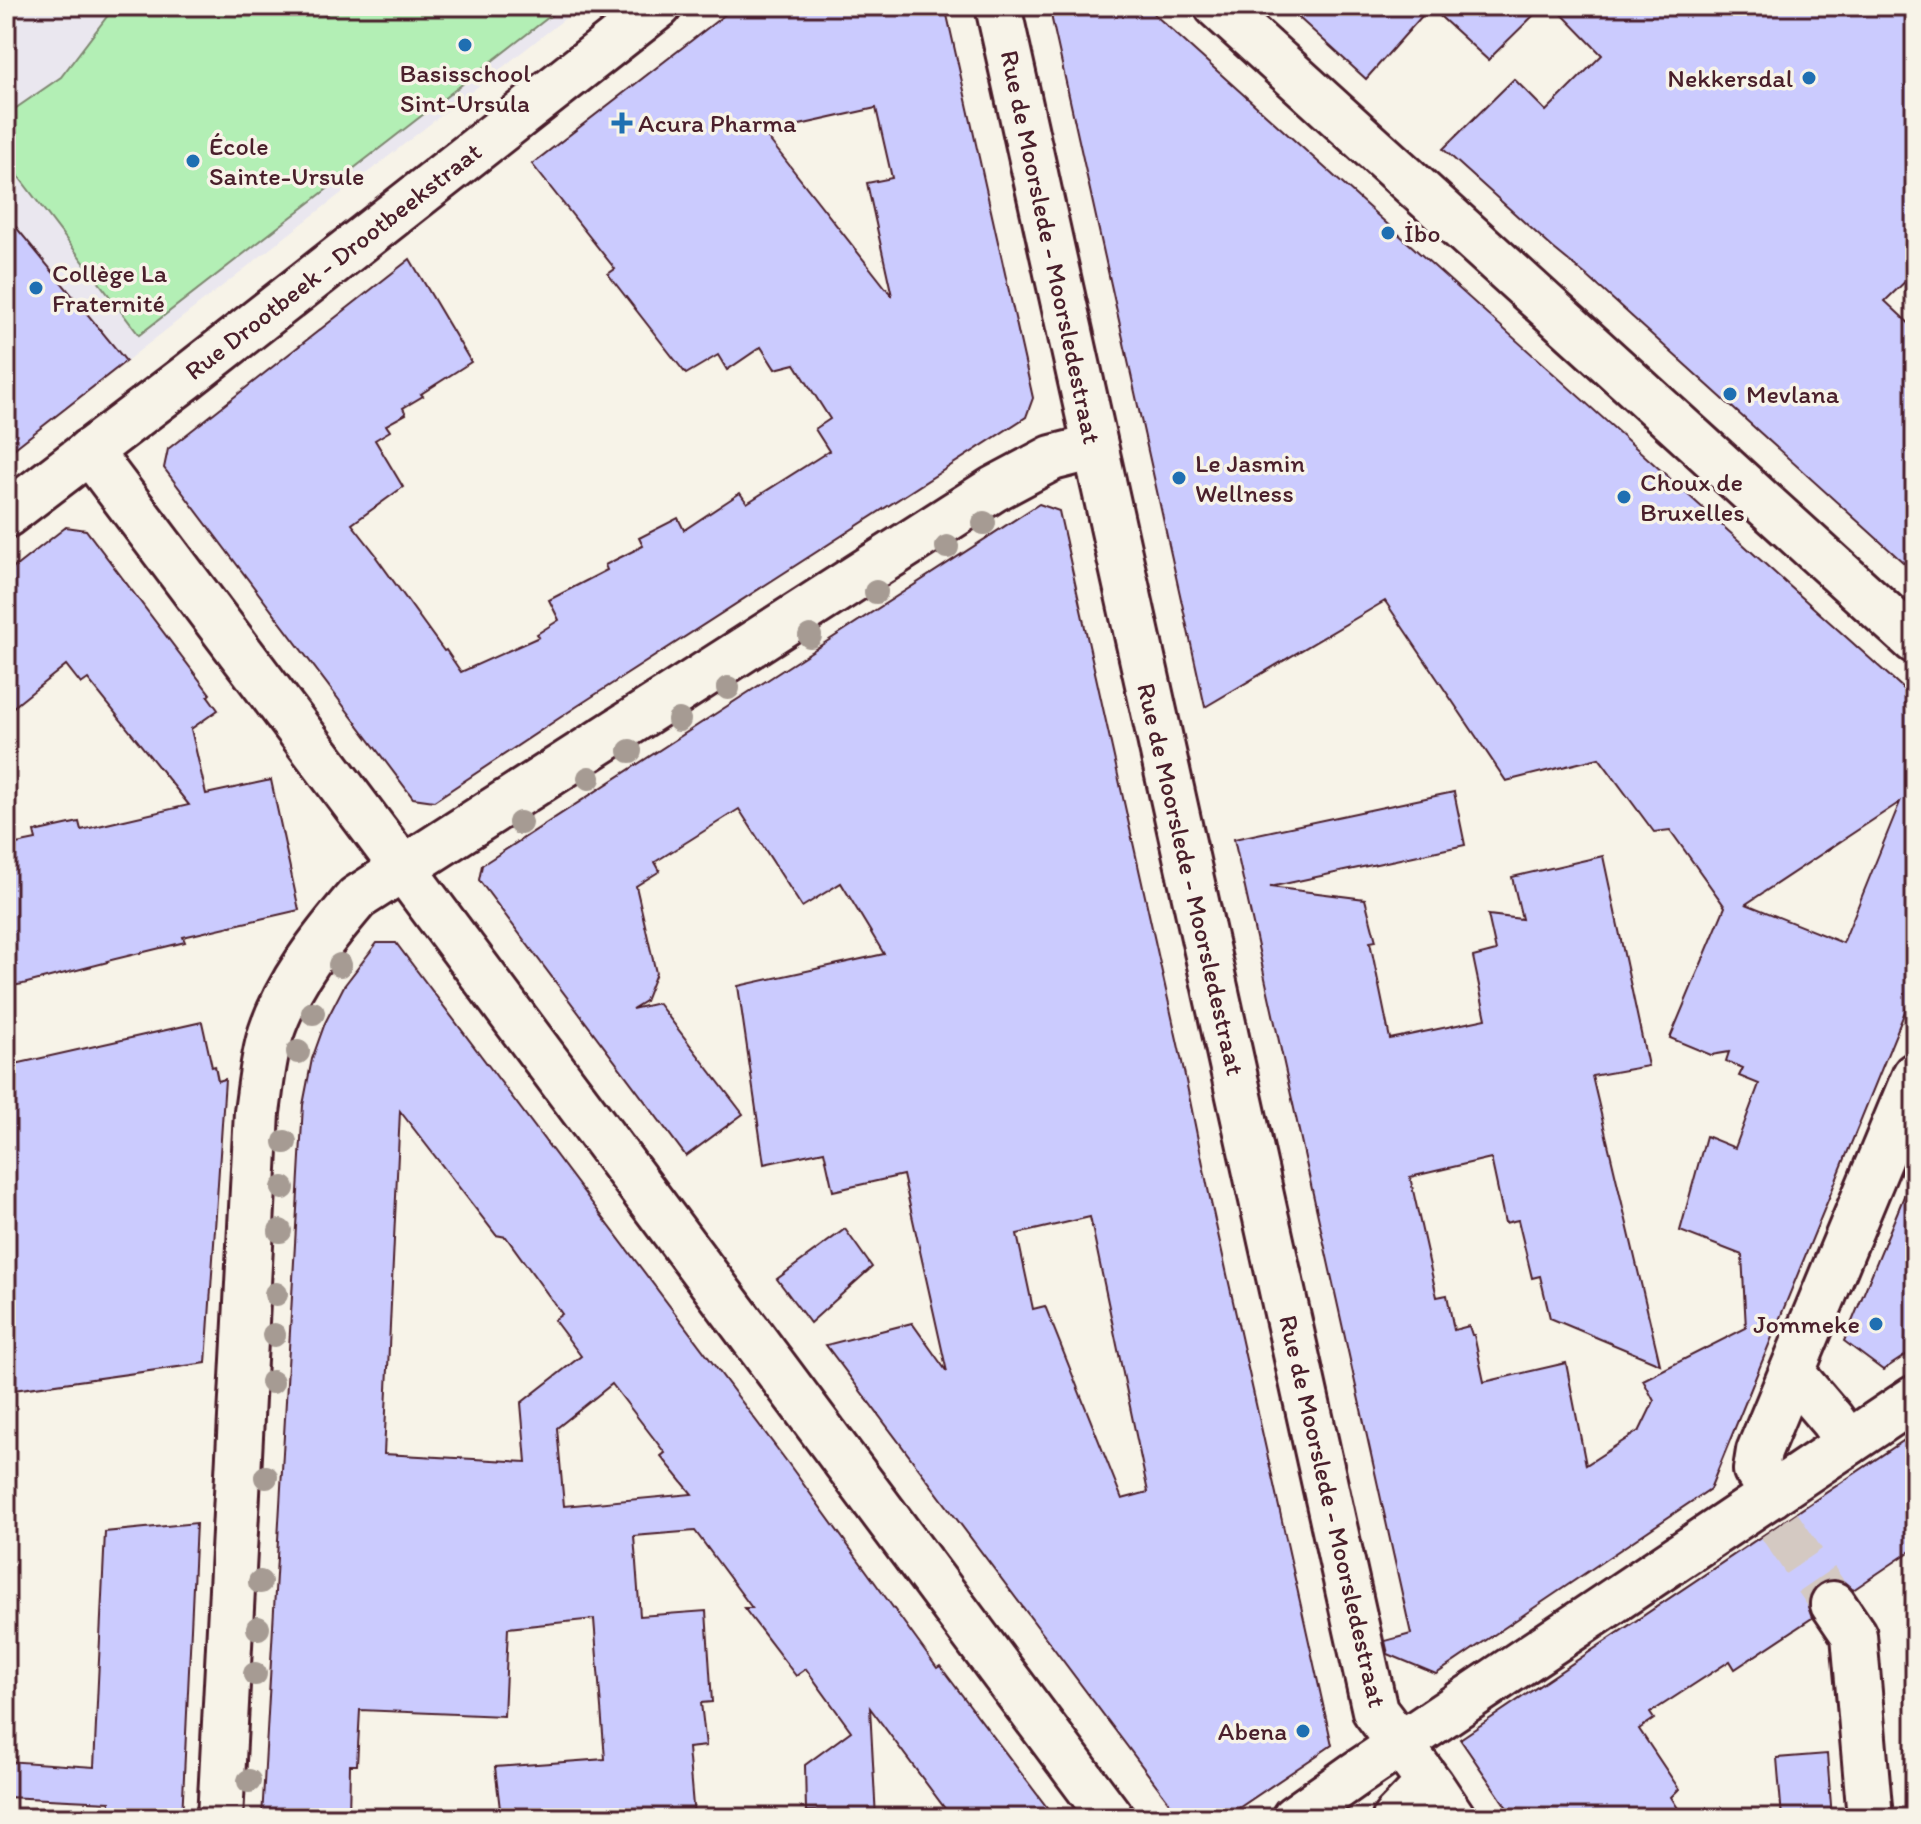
<svg xmlns="http://www.w3.org/2000/svg" width="1921" height="1824" viewBox="0 0 1921 1824" font-family="Itim,sans-serif">
<rect width="100%" height="100%" fill="#f7f3e8"/>
<filter id="ink" filterUnits="userSpaceOnUse"><feTurbulence type="fractalNoise" baseFrequency=".0125" numOctaves="2"/><feDisplacementMap in="SourceGraphic" scale="16" xChannelSelector="R" yChannelSelector="G"/><feConvolveMatrix kernelMatrix="1 2 1 2 8 2 1 2 1" color-interpolation-filters="sRGB"/></filter>
<g filter="url(#ink)">
<path fill="#eae7ef" d="M 6,6 L 581,6 L 6,455 Z"/>
<path fill="#b3efb5" stroke="#7e8770" stroke-width="2" d="M 115,6 L 311,6 L 325,16 L 336,6 L 563,6 L 139,335 L 6,160 L 6,115 L 61,77 Z"/>
<g fill="#cbcbfe" stroke="#4a1f2b" stroke-width="2" fill-rule="evenodd">
<path d="M 736,6 L 945,6 L 1033,398 L 1026,417 L 576,707 L 434,801 L 413,798 L 164,468 L 168,449 L 410,259 L 471,362 L 421,394 L 423,396 L 403,408 L 406,414 L 386,425 L 390,431 L 375,440 L 403,487 L 352,524 L 377,556 L 376,557 L 444,651 L 446,650 L 461,672 L 539,637 L 537,634 L 559,620 L 549,600 L 607,570 L 605,565 L 643,546 L 639,538 L 678,518 L 684,530 L 740,493 L 747,503 L 829,451 L 815,429 L 830,419 L 795,364 L 775,369 L 761,347 L 727,370 L 718,355 L 686,374 L 608,274 L 615,269 L 532,164 ZM 876,108 L 892,178 L 867,183 L 892,296 L 764,133 Z"/>
<path d="M 1049,6 L 1145,6 L 1915,699 L 1915,987 L 1710,1489 L 1436,1674 L 1388,1654 L 1385,1641 L 1411,1634 L 1234,839 L 1454,792 L 1465,845 L 1270,887 L 1365,899 L 1376,941 L 1370,942 L 1390,1039 L 1486,1019 L 1473,957 L 1496,951 L 1488,915 L 1522,919 L 1512,877 L 1603,856 L 1648,1066 L 1592,1076 L 1660,1364 L 1550,1318 L 1540,1276 L 1532,1278 L 1518,1220 L 1505,1223 L 1491,1158 L 1410,1177 L 1437,1297 L 1447,1295 L 1454,1330 L 1469,1326 L 1472,1335 L 1474,1335 L 1484,1382 L 1566,1363 L 1586,1465 L 1640,1430 L 1654,1401 L 1643,1380 L 1746,1328 L 1742,1255 L 1680,1231 L 1706,1136 L 1735,1148 L 1759,1084 L 1739,1076 L 1743,1068 L 1726,1061 L 1729,1052 L 1711,1055 L 1670,1038 L 1725,907 L 1670,830 L 1654,832 L 1599,758 L 1506,781 L 1385,601 L 1205,707 ZM 1900,802 L 1843,943 L 1746,904 Z"/>
<path d="M 1286,6 L 1543,6 L 1488,60 L 1430,7 L 1366,79 Z"/>
<path d="M 1554,6 L 1915,6 L 1915,272 L 1885,301 L 1915,329 L 1915,573 L 1586,275 L 1553,248 L 1443,149 L 1514,79 L 1546,111 L 1602,55 Z"/>
<path d="M 6,215 L 126,361 L 6,455 Z"/>
<path d="M 1039,504 L 1059,511 L 1184,1071 L 1208,1189 L 1332,1745 L 1224,1818 L 1181,1818 L 826,1345 L 912,1323 L 947,1372 L 903,1175 L 833,1191 L 824,1151 L 764,1164 L 738,986 L 884,954 L 841,883 L 802,907 L 739,809 L 655,862 L 660,871 L 636,886 L 656,973 L 645,1001 L 632,1009 L 658,1003 L 743,1114 L 686,1156 L 479,880 L 482,865 ZM 1090,1217 L 1148,1492 L 1122,1499 L 1045,1306 L 1033,1309 L 1017,1234 Z"/>
<path d="M 66,527 L 86,530 L 210,694 L 208,696 L 218,710 L 191,729 L 206,794 L 271,780 L 299,910 L 183,937 L 185,942 L 107,961 L 108,962 L 23,984 L 6,987 L 6,846 L 36,840 L 34,832 L 79,822 L 81,830 L 189,805 L 88,679 L 81,684 L 66,665 L 6,713 L 6,574 Z"/>
<path d="M 377,943 L 396,943 L 788,1463 L 937,1668 L 940,1666 L 1055,1818 L 952,1818 L 870,1708 L 876,1818 L 832,1818 L 831,1810 L 806,1811 L 805,1765 L 851,1731 L 806,1669 L 796,1676 L 744,1608 L 752,1608 L 695,1531 L 634,1536 L 640,1616 L 706,1611 L 712,1702 L 701,1703 L 706,1746 L 688,1748 L 694,1818 L 516,1818 L 515,1808 L 500,1809 L 495,1767 L 605,1759 L 594,1619 L 508,1628 L 504,1716 L 360,1710 L 357,1765 L 350,1765 L 349,1818 L 262,1818 L 303,1105 L 312,1059 L 325,1023 L 344,986 ZM 400,1111 L 496,1235 L 506,1237 L 562,1314 L 554,1320 L 581,1356 L 521,1403 L 526,1462 L 384,1454 ZM 612,1384 L 665,1453 L 661,1456 L 692,1494 L 564,1506 L 557,1428 Z"/>
<path d="M 202,1022 L 212,1067 L 215,1066 L 218,1081 L 225,1079 L 206,1363 L 6,1391 L 6,1066 Z"/>
<path d="M 1914,1172 L 1915,1349 L 1883,1370 L 1844,1341 Z"/>
<path d="M 845,1229 L 872,1267 L 810,1323 L 777,1279 Z"/>
<path d="M 1915,1433 L 1915,1548 L 1853,1590 L 1843,1581 L 1830,1579 L 1820,1583 L 1810,1594 L 1808,1607 L 1812,1618 L 1735,1669 L 1730,1661 L 1650,1713 L 1654,1719 L 1639,1729 L 1679,1789 L 1671,1797 L 1684,1818 L 1514,1818 L 1460,1739 Z"/>
<path d="M 196,1523 L 182,1818 L 109,1818 L 110,1802 L 6,1797 L 6,1761 L 94,1767 L 105,1532 Z"/>
<path d="M 1827,1754 L 1832,1818 L 1782,1818 L 1777,1758 Z"/>
</g>
<g fill="none" stroke-linecap="round" stroke-linejoin="round">
<path stroke="#d4c9c2" stroke-width="44" stroke-dasharray="44 22" stroke-linecap="butt" d="M 1779,1525 L 1833,1604"/>
<g stroke="#4a1f2b" stroke-width="50">
<g id="minor">
<path d="M 998,6 L 1375,1711 L 1431,1785 L 1453,1818"/>
<path d="M 1217,6 L 1915,641"/>
<path d="M 89,451 L 378,835 L 1111,1818"/>
<path d="M 6,515 L 187,377 L 659,6"/>
<path d="M 1792,1373 L 1832,1420 L 1848,1443"/>
<path d="M 1772,1495 L 1756,1470 L 1759,1451 L 1915,1075"/>
<path d="M 1833,1604 L 1854,1635 L 1870,1818"/>
<path d="M 220,1818 L 257,1112 C 261,1086 263,1058 271,1033 C 288,982 323,938 357,898 L 994,489 L 1052,458 L 1095,447"/>
<path d="M 1294,1818 L 1356,1774 L 1915,1398"/>
<path d="M 1395,1818 L 1421,1791"/>
</g>
</g>
<use href="#minor" stroke="#f7f3e8" stroke-width="44"/>
</g>
<g fill="#a69b93">
<circle cx="984" cy="523" r="12"/>
<circle cx="947" cy="547" r="12"/>
<circle cx="876" cy="592" r="12"/>
<circle cx="810" cy="636" r="12"/>
<circle cx="728" cy="688" r="12"/>
<circle cx="679" cy="720" r="12"/>
<circle cx="630" cy="751" r="12"/>
<circle cx="589" cy="778" r="12"/>
<circle cx="520" cy="823" r="12"/>
<circle cx="340" cy="965" r="12"/>
<circle cx="313" cy="1013" r="12"/>
<circle cx="298" cy="1052" r="12"/>
<circle cx="285" cy="1142" r="12"/>
<circle cx="283" cy="1188" r="12"/>
<circle cx="280" cy="1231" r="12"/>
<circle cx="276" cy="1294" r="12"/>
<circle cx="274" cy="1335" r="12"/>
<circle cx="272" cy="1382" r="12"/>
<circle cx="266" cy="1477" r="12"/>
<circle cx="260" cy="1582" r="12"/>
<circle cx="258" cy="1628" r="12"/>
<circle cx="255" cy="1674" r="12"/>
<circle cx="249" cy="1781" r="12"/>
</g>
</g>
<g fill="#1f6fb2" stroke="#f7f3e8" stroke-width="3">
<circle cx="465" cy="45" r="8"/>
<circle cx="1809" cy="78" r="8"/>
<path d="M618 111h8v8h8v8h-8v8h-8v-8h-8v-8h8z"/>
<circle cx="193" cy="161" r="8"/>
<circle cx="1388" cy="233" r="8"/>
<circle cx="36" cy="288" r="8"/>
<circle cx="1730" cy="394" r="8"/>
<circle cx="1179" cy="478" r="8"/>
<circle cx="1624" cy="497" r="8"/>
<circle cx="1876" cy="1324" r="8"/>
<circle cx="1303" cy="1731" r="8"/>
</g>
<g text-anchor="middle" stroke-width="7" stroke-linejoin="round" paint-order="stroke">
<g font-size="26" fill="#4a1f2b" stroke="#f7f3e8" text-anchor="start">
<text x="465" y="82" text-anchor="middle">Basisschool<tspan x="465" dy="30">Sint-Ursula</tspan></text>
<text x="1793" y="87" text-anchor="end">Nekkersdal</text>
<text x="638" y="132">Acura Pharma</text>
<text x="209" y="155">École<tspan x="209" dy="30">Sainte-Ursule</tspan></text>
<text x="1404" y="242">İbo</text>
<text x="52" y="282">Collège La<tspan x="52" dy="30">Fraternité</tspan></text>
<text x="1746" y="403">Mevlana</text>
<text x="1195" y="472">Le Jasmin<tspan x="1195" dy="30">Wellness</tspan></text>
<text x="1640" y="491">Choux de<tspan x="1640" dy="30">Bruxelles</tspan></text>
<text x="1860" y="1333" text-anchor="end">Jommeke</text>
<text x="1287" y="1740" text-anchor="end">Abena</text>
</g>
<g font-size="26" fill="#4a1f2b" stroke="#f7f3e8">
<text transform="translate(1051 247) rotate(78)" y="9">Rue de Moorslede - Moorsledestraat</text>
<text transform="translate(333 261) rotate(-38)" y="9">Rue Drootbeek - Drootbeekstraat</text>
<text transform="translate(1191 879) rotate(77)" y="9">Rue de Moorslede - Moorsledestraat</text>
<text transform="translate(1333 1511) rotate(77)" y="9">Rue de Moorslede - Moorsledestraat</text>
</g>
</g>
<rect width="1921" height="1824" fill="none" stroke="#f7f3e8" stroke-width="32"/>
<rect x="16" y="16" width="1889" height="1792" fill="none" stroke="#4a1f2b" stroke-width="3" filter="url(#ink)"/>
</svg>
